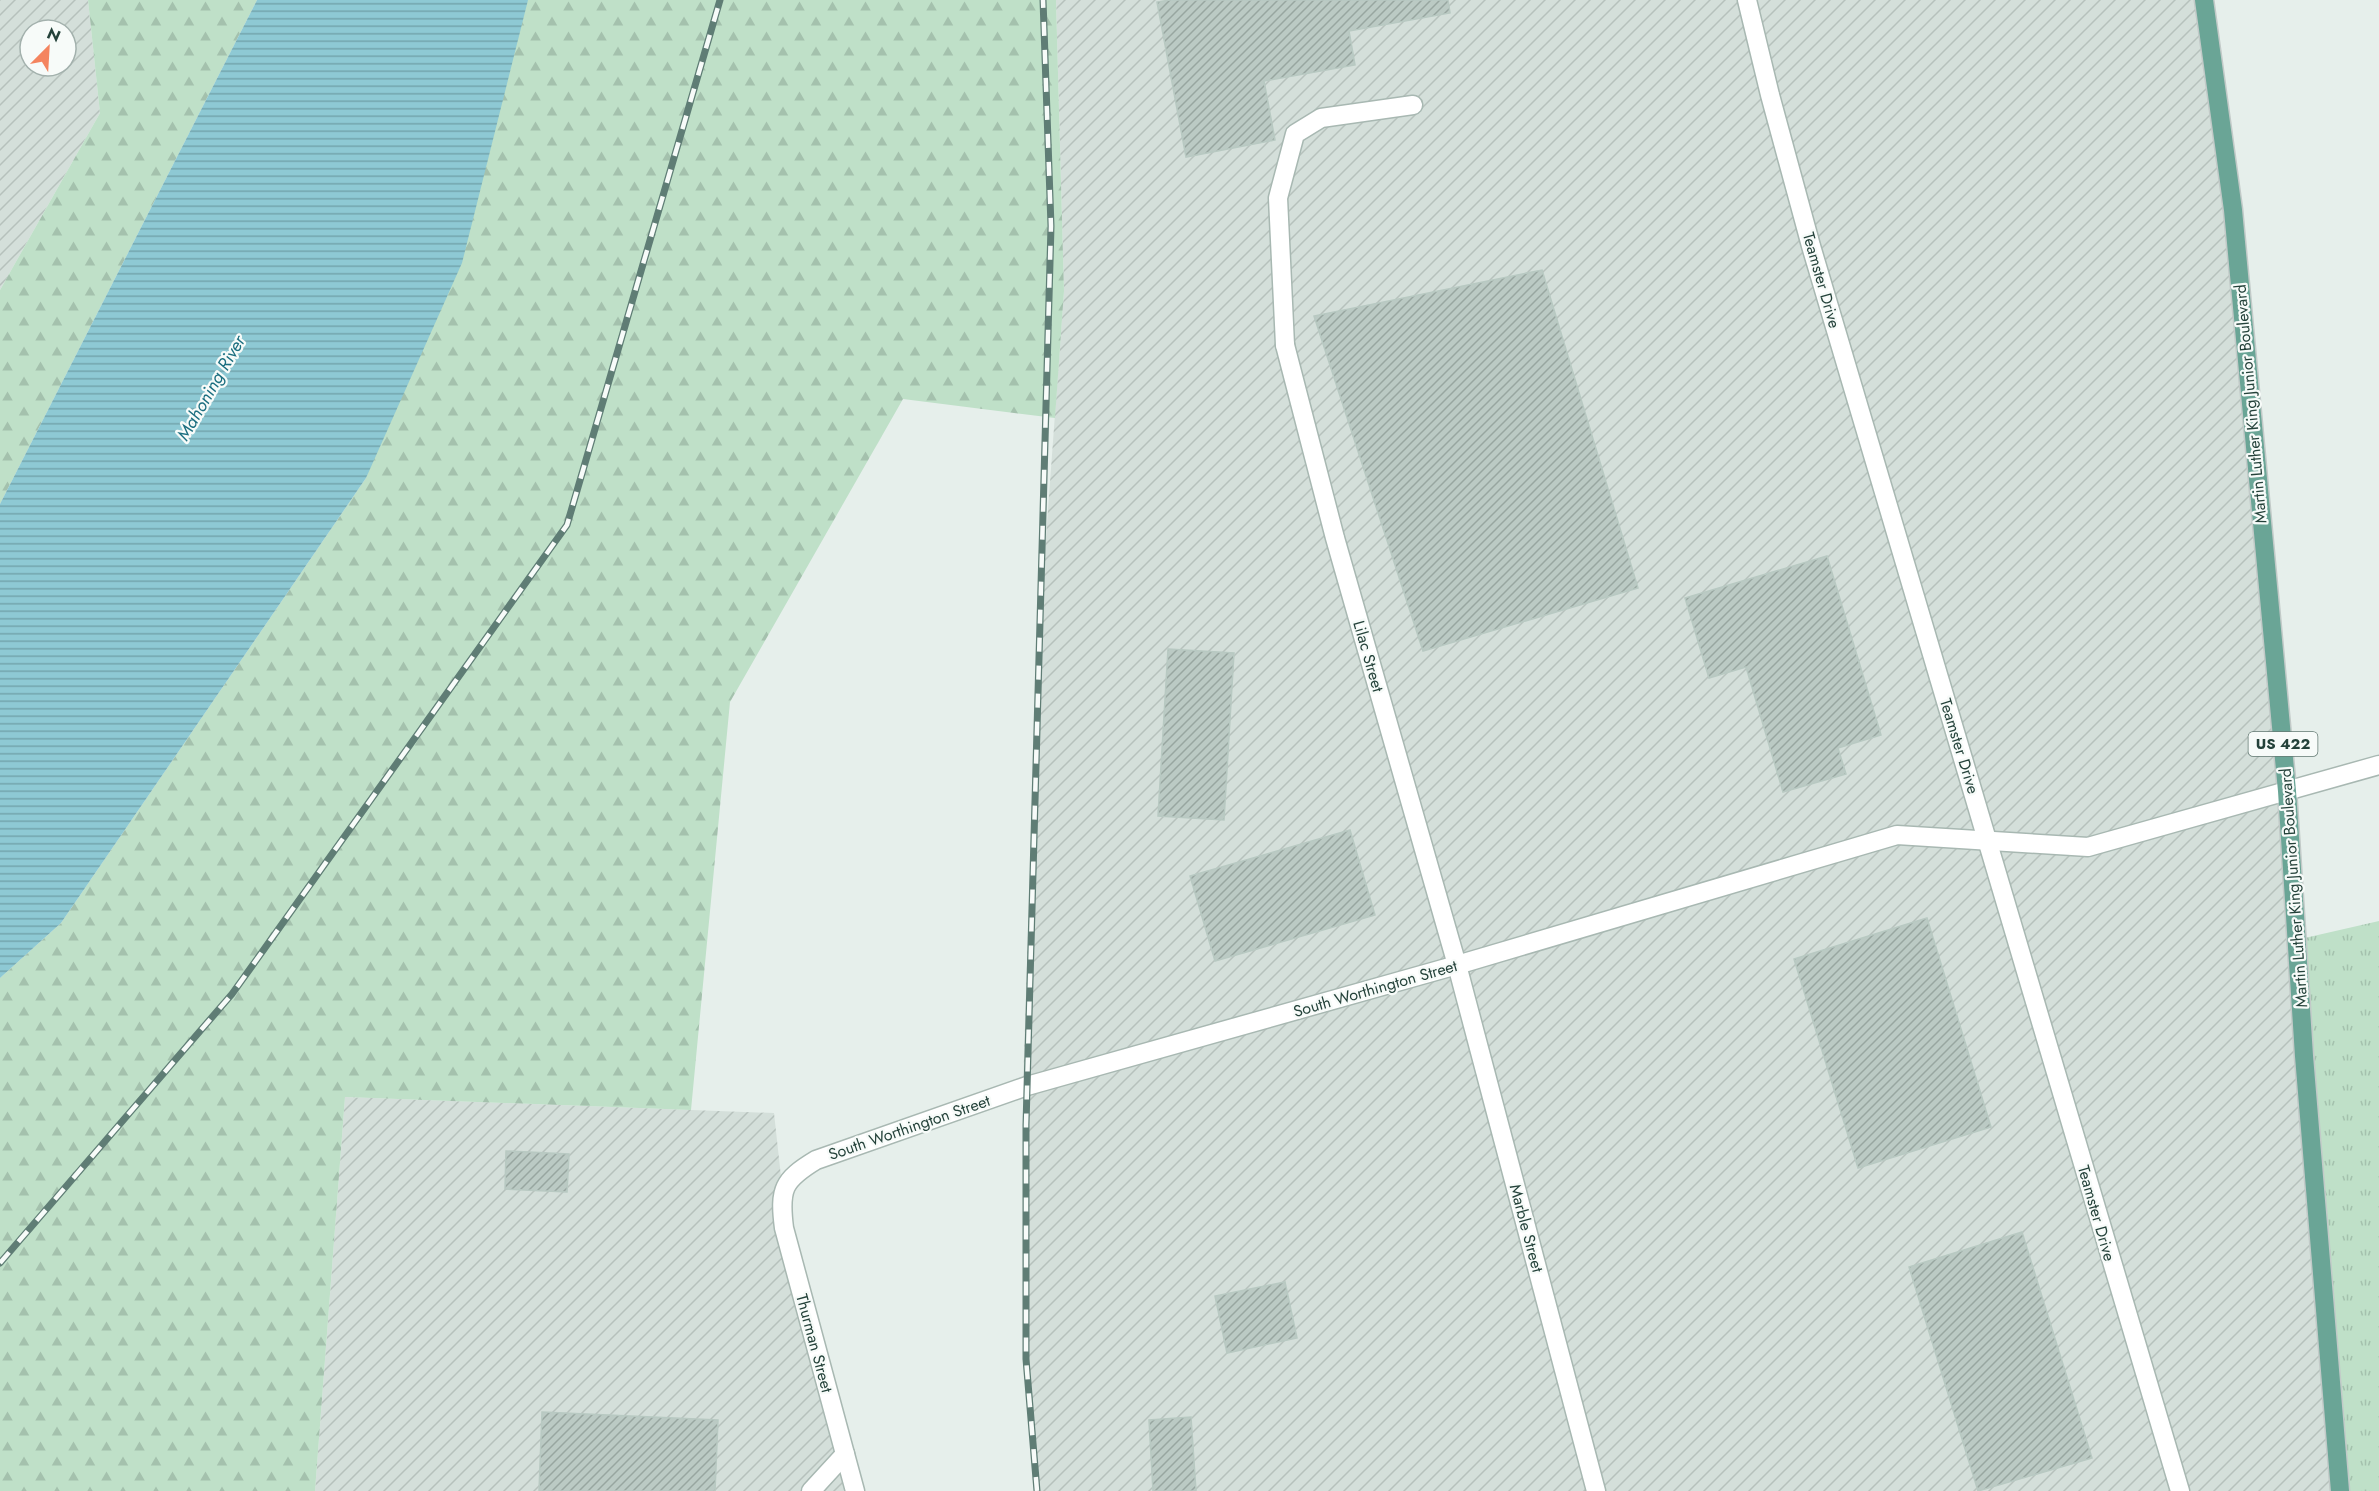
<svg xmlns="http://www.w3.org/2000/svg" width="2379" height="1491" viewBox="0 0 2379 1491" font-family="Jost,sans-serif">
<defs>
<pattern id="industrial-furrows" width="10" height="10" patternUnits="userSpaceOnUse" patternTransform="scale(1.5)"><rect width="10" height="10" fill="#d4dfda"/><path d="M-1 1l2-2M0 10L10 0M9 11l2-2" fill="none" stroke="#b6c1bc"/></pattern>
<pattern id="forest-firs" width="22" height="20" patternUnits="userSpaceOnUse" patternTransform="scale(1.5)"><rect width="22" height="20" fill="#bfe0c8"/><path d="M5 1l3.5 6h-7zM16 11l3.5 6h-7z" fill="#a4c1ad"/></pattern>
<pattern id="park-tufts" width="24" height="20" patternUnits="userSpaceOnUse" patternTransform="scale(1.5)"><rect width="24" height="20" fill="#bfe0c8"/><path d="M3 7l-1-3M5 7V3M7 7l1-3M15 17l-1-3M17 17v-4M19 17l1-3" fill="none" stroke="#a4c1ad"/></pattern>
<pattern id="water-rules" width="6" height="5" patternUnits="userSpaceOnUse" patternTransform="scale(1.5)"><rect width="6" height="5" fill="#8ec9d4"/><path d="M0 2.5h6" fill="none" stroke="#74a5ad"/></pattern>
<pattern id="building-hatch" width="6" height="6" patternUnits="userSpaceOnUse" patternTransform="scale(1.5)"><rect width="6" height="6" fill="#bbcac4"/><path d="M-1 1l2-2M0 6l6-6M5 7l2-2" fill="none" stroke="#98a6a0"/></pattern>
</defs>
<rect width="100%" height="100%" fill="#e6efeb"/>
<g fill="url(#industrial-furrows)" fill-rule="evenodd">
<path d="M 0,0 L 88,0 L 100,113 L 0,290 ZM 30,30 L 66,30 L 66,66 L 30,66 Z"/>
<path d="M 1056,0 L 2204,0 L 2233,210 L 2340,1491 L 1034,1491 L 1028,1387 L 1023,1087 L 1037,660 L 1064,291 Z"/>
<path d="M 345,1097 L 774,1113 L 783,1195 L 855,1491 L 315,1491 Z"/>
</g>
<g fill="url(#forest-firs)">
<path d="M 88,0 L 257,0 L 0,504 L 0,290 L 100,113 Z"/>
<path d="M 517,0 L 1056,0 L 1064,291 L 1055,418 L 903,399 L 730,702 L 691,1110 L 345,1097 L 315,1491 L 0,1491 L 0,978 L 61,923 L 366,478 Z"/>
</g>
<path fill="url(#park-tufts)" d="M 2379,921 L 2379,1491 L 2340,1491 L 2296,940 Z"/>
<path fill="url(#water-rules)" d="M 257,0 L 528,0 L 462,263 L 366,478 L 61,923 L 0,978 L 0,504 Z"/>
<g fill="url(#building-hatch)" stroke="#b8c9c2" stroke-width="1.5">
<path d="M 1170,0 L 1448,0 L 1450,13 L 1349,31 L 1355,65 L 1264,81 L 1275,140 L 1186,157 L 1157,2 Z"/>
<path d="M 1542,270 L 1638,588 L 1423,651 L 1314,316 Z"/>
<path d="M 1827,556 L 1881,735 L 1838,748 L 1846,774 L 1783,792 L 1746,667 L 1709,678 L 1685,598 Z"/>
<path d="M 1168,649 L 1234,653 L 1224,820 L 1158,816 Z"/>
<path d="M 1350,830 L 1375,915 L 1215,961 L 1190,876 Z"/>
<path d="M 1927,918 L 1991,1127 L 1858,1168 L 1794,959 Z"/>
<path d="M 506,1151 L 569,1154 L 567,1192 L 505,1189 Z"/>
<path d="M 2022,1232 L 2092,1458 L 1978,1491 L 1909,1267 Z"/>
<path d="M 1285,1282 L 1297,1338 L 1227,1353 L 1215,1296 Z"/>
<path d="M 542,1412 L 718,1420 L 715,1491 L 539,1491 Z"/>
<path d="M 1191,1417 L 1196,1491 L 1153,1491 L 1149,1420 Z"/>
</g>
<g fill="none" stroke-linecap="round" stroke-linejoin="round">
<g stroke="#a8b8b2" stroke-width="21">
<g id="lane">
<path d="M 1285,345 L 1278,198 L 1295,134 L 1321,118 L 1413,105"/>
<path d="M 811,1491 L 845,1454"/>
</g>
</g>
<g stroke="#a8b8b2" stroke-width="21">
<g id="street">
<path d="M 1747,0 L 1770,95 L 1811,246 L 2180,1491"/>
<path d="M 1285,345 L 1335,538 L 1457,965 L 1596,1491"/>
<path d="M 855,1491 L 784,1228 C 779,1189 783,1180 816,1160 L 1027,1086 L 1457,965 L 1897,835 L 2088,847 L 2379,765"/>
</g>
</g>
<g stroke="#c2cac8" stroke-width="21">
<path id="primary" d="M 2204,0 L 2233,210 L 2287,791 L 2304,1056 L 2340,1491"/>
</g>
<use href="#lane" stroke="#fff" stroke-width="18"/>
<use href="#street" stroke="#fff" stroke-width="18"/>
<use href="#primary" stroke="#6aa596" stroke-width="18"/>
<g stroke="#5f7d75" stroke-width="7">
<g id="rail">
<path d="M 0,1263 L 232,994 L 567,525 L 720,0"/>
<path d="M 1037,1491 L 1026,1359 L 1026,1125 L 1051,226 L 1043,0"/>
</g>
</g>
<use href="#rail" stroke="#f7fbf9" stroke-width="4.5" stroke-dasharray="14" stroke-linecap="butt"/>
</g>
<g text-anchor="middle" stroke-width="4.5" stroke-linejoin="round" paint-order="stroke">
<rect fill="#f7fbf9" stroke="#637a73" stroke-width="1.5" x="2248.5" y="732" width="69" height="24" rx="4.5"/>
<g font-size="15" font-weight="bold" fill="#24423a">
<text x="2283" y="749">US 422</text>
</g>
<g font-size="16" fill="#24423a" stroke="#f7fbf9">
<text transform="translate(1822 280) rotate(74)" y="6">Teamster Drive</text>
<text transform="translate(2250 404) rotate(-95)" y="6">Martin Luther King Junior Boulevard</text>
<text transform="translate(1369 656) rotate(74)" y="6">Lilac Street</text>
<text transform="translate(1960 746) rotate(73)" y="6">Teamster Drive</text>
<text transform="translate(2293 888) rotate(-94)" y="6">Martin Luther King Junior Boulevard</text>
<text transform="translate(1375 988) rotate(-16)" y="6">South Worthington Street</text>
<text transform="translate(909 1127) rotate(-19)" y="6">South Worthington Street</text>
<text transform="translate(2097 1213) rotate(74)" y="6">Teamster Drive</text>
<text transform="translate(1527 1228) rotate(75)" y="6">Marble Street</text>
<text transform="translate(815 1343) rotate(75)" y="6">Thurman Street</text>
</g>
<g font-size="18" font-style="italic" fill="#1c6f80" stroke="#f7fbf9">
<text transform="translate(211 388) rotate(-60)" y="6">Mahoning River</text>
</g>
</g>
<g transform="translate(48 48) rotate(24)"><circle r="28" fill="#f7fbf9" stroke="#a3b1ad" stroke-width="1.5"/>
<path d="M0-4.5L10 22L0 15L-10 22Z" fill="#f4845f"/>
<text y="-9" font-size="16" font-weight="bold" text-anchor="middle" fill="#24423a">N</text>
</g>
</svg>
